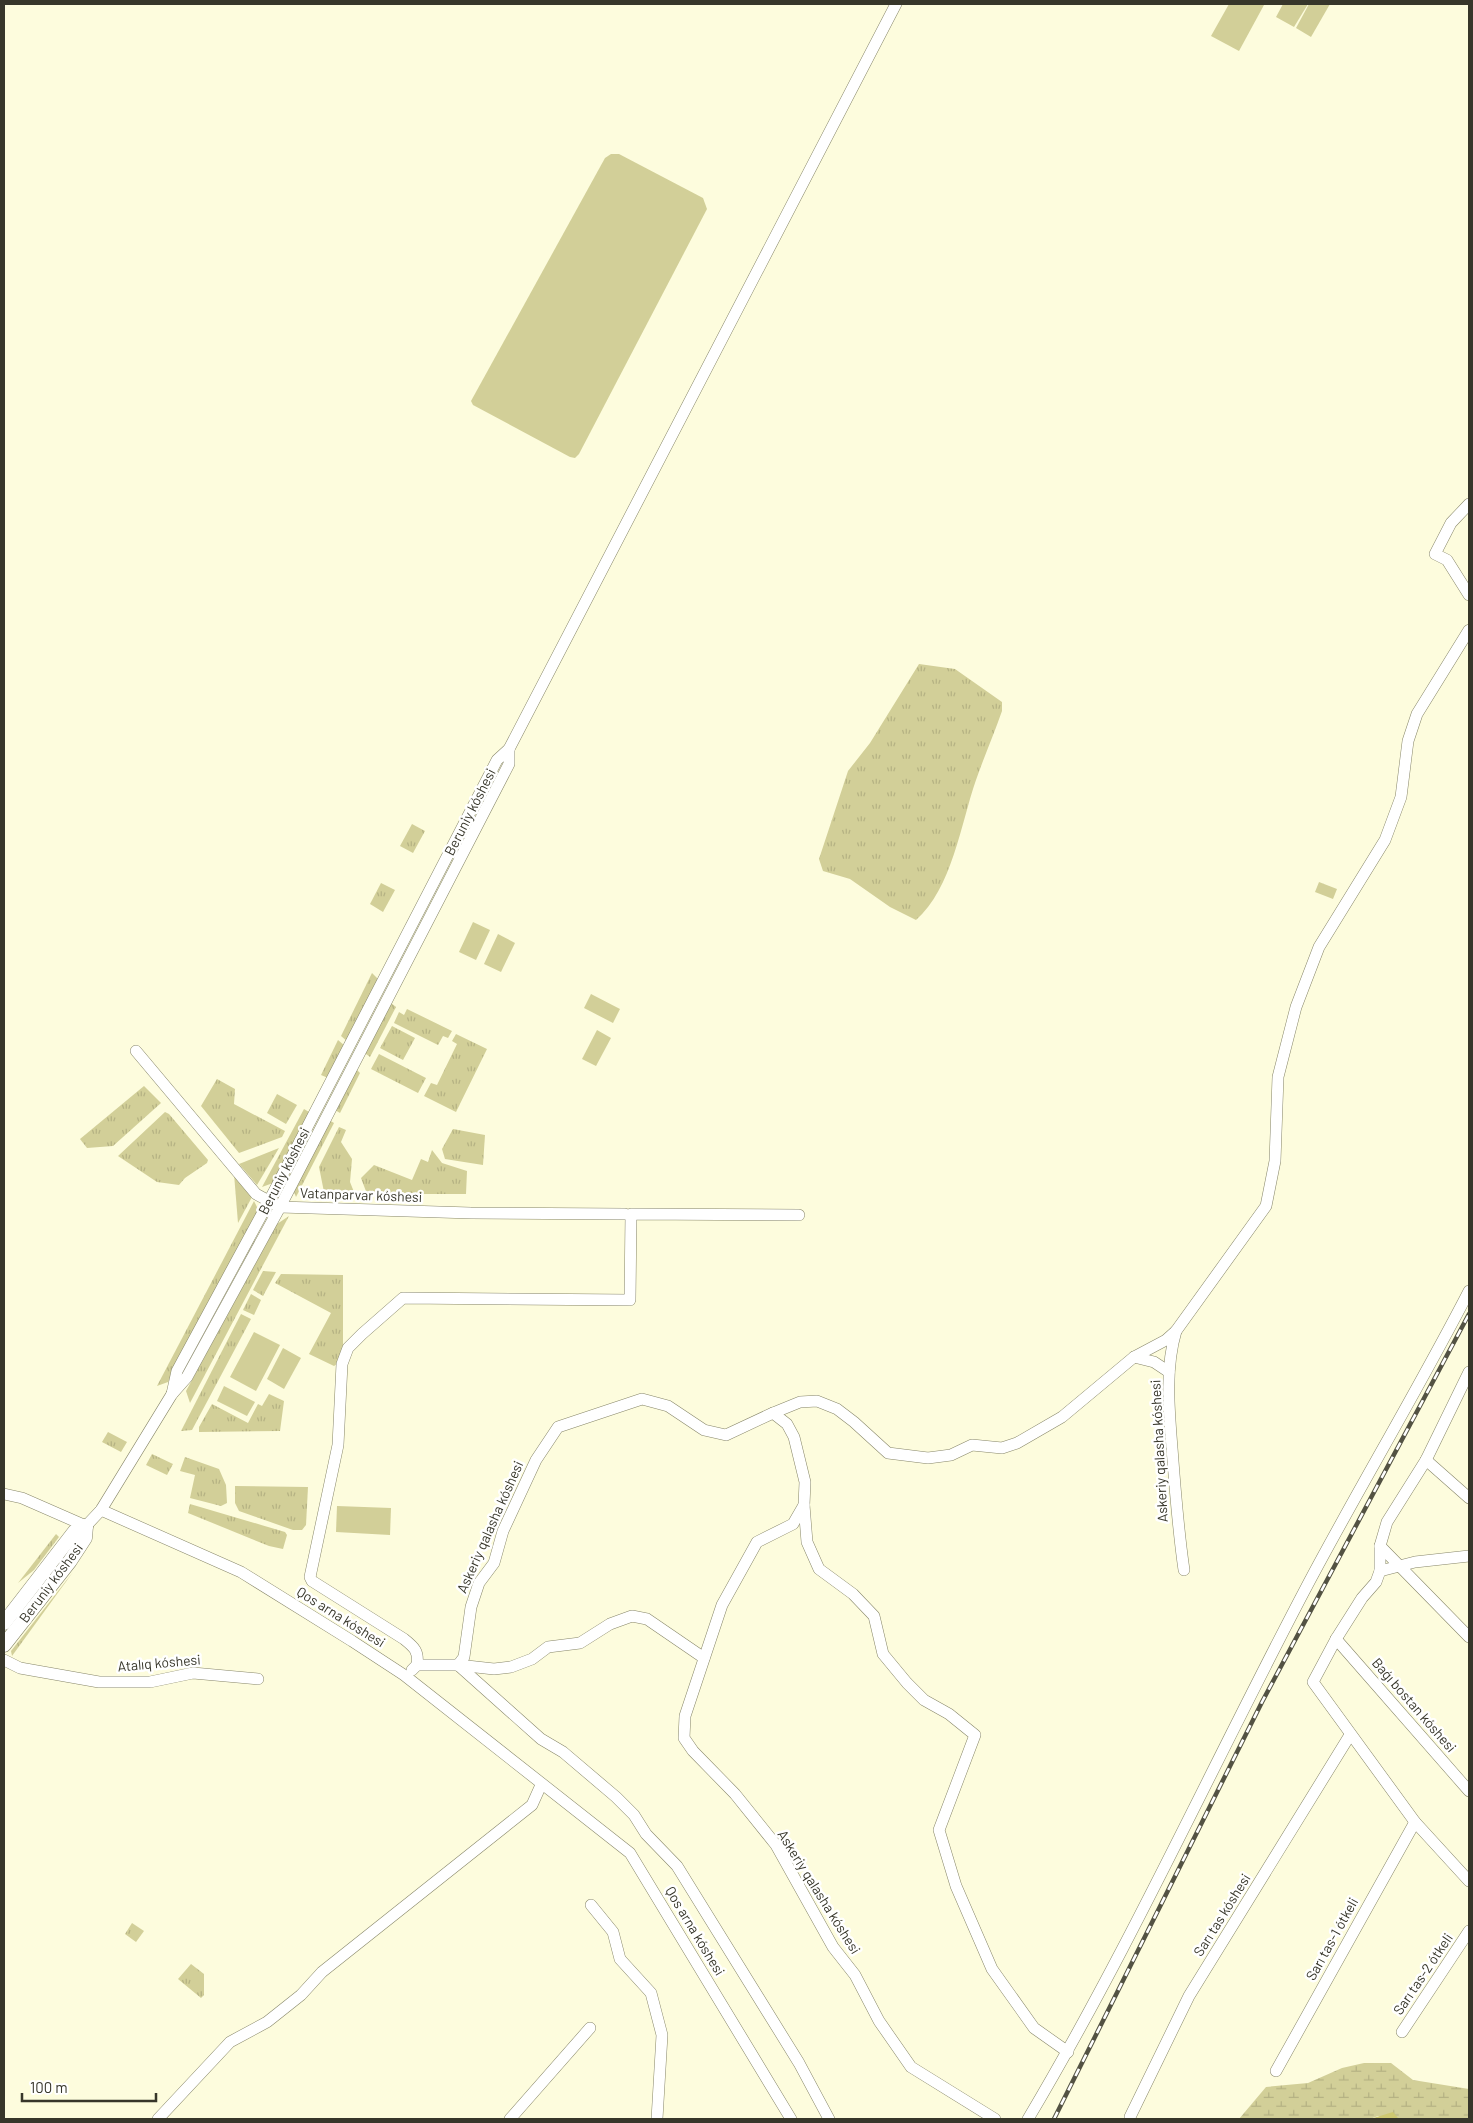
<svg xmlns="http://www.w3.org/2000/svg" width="1473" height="2123" viewBox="0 0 1473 2123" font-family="Barlow,sans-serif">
<defs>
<pattern id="grass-tufts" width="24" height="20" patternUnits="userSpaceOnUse" patternTransform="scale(1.25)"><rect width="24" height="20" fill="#d2cf98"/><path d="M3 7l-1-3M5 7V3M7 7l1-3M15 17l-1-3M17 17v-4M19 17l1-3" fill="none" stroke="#b5b283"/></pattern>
<pattern id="wetland-marsh" width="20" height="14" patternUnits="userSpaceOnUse" patternTransform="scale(1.25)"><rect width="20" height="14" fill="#d2cf98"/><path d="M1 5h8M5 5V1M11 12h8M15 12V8" fill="none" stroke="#b5b283"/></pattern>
</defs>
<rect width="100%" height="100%" fill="#fdfcdd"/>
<g fill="url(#grass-tufts)">
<path d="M 919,664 L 955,669 L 1002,702 L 1002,711 C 994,734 984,757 976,780 C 961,823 952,889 916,920 L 890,907 L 850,879 L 823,871 L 819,859 L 848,771 L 870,743 Z"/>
<path d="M 412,824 L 425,831 L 413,853 L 400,846 Z"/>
<path d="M 1319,882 L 1337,889 L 1333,899 L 1315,892 Z"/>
<path d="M 381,883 L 395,890 L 383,912 L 370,904 Z"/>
<path d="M 372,973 L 378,979 L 348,1042 L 341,1036 Z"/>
<path d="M 391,1003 L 396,1007 L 370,1057 L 365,1053 Z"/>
<path d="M 407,1009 L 452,1031 L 448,1038 L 443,1036 L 438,1045 L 394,1023 L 399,1012 L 404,1015 Z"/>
<path d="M 392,1026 L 415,1038 L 403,1060 L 380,1048 Z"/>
<path d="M 456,1034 L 487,1049 L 456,1112 L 424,1096 L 431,1083 L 437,1085 L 457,1044 L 452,1041 Z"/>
<path d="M 338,1040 L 345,1046 L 328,1078 L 321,1075 Z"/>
<path d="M 379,1054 L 426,1078 L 418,1093 L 371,1069 Z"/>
<path d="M 356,1069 L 360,1073 L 340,1113 L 335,1110 Z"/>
<path d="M 217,1079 L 235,1089 L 234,1104 L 285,1131 L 282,1137 L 239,1153 L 201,1106 Z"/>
<path d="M 144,1086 L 161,1103 L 113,1146 L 87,1148 L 80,1139 Z"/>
<path d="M 277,1094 L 297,1105 L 286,1124 L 267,1113 Z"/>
<path d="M 304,1109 L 309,1112 L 273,1183 L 262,1187 Z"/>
<path d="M 165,1112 L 169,1114 L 208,1160 L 207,1163 L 185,1178 L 179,1185 L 157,1182 L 118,1156 Z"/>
<path d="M 329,1120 L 334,1123 L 296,1197 L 294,1192 Z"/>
<path d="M 339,1127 L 346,1130 L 341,1142 L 352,1159 L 350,1182 L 356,1197 L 325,1197 L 319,1167 Z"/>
<path d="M 453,1129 L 485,1135 L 483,1165 L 445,1159 L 442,1149 Z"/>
<path d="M 279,1148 L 257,1185 L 239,1164 Z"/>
<path d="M 432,1150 L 442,1163 L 467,1171 L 466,1194 L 367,1194 L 361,1178 L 374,1165 L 412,1180 L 421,1159 L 428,1162 Z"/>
<path d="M 234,1174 L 252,1197 L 238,1223 Z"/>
<path d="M 254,1201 L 257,1207 L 256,1217 L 168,1382 L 157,1386 Z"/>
<path d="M 289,1216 L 190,1403 L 186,1391 L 277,1224 Z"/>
<path d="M 263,1271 L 276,1272 L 263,1296 L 253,1290 Z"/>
<path d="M 281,1274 L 343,1275 L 343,1360 L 334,1366 L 309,1354 L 331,1313 L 275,1283 Z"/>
<path d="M 251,1294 L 261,1300 L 254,1315 L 243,1310 Z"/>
<path d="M 241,1314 L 251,1319 L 192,1430 L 181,1431 Z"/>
<path d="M 269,1394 L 284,1401 L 280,1431 L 199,1432 L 199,1427 L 212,1404 L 248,1423 L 258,1404 L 262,1406 Z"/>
<path d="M 108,1432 L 127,1442 L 121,1452 L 102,1442 Z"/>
<path d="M 152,1454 L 173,1464 L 167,1475 L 146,1465 Z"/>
<path d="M 185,1457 L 219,1469 L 226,1485 L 227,1503 L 221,1506 L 190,1498 L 195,1475 L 180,1471 Z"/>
<path d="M 235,1486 L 308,1487 L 306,1525 L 302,1530 L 293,1530 L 239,1511 L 235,1503 Z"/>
<path d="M 190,1504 L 285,1532 L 287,1535 L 283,1549 L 269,1546 L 188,1513 Z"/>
<path d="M 56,1534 L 59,1537 L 34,1570 L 18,1583 Z"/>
<path d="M 73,1572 L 12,1656 L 11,1651 Z"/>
<path d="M 132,1923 L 144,1931 L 136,1942 L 125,1934 Z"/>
<path d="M 191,1964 L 204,1974 L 204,1995 L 201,1998 L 178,1979 Z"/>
</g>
<path fill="url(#wetland-marsh)" d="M 1364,2063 L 1391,2063 L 1413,2080 L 1469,2089 L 1469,2118 L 1398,2118 L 1378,2116 L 1370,2119 L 1239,2119 L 1266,2087 L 1308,2083 L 1342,2068 Z"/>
<g fill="#d2cf98">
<path d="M 1229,4 L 1264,5 L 1239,51 L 1211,36 Z"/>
<path d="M 1283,4 L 1308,4 L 1294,27 L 1276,17 Z"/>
<path d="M 1309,4 L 1330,4 L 1311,37 L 1296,28 Z"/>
<path d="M 611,154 L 619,154 L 703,198 L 707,209 L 579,454 L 575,458 L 570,457 L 473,405 L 471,401 L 605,158 Z"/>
<path d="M 473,922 L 490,930 L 476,960 L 459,952 Z"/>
<path d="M 498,934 L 515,943 L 501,972 L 484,964 Z"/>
<path d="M 591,994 L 620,1009 L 613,1023 L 584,1008 Z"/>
<path d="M 597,1030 L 611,1038 L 596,1066 L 582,1059 Z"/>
<path d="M 254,1332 L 280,1345 L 256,1391 L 230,1377 Z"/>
<path d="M 283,1348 L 301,1358 L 284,1389 L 267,1379 Z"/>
<path d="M 224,1386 L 255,1402 L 247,1416 L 217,1401 Z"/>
<path d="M 337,1506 L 391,1508 L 390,1535 L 336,1532 Z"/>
</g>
<path fill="#cec871" d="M 1393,2112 L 1398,2118 L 1469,2119 L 1370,2119 Z"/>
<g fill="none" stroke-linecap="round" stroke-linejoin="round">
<g stroke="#878669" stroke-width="12">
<g id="minor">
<path d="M 1469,504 L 1451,523 L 1435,554 L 1447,560 L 1469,595"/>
<path d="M 136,1051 L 256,1194 L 280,1207 L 471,1213 L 625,1214"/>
<path d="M 1134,1357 L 1154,1362 L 1169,1372"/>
<path d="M 1469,1372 L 1426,1460 L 1387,1522 L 1380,1546 L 1380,1571 L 1376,1582 L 1362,1598 L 1336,1639 L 1313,1682 L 1415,1822 L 1469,1881"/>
<path d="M 172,1394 L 177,1371 L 269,1201 L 497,760 L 509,749 L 896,4"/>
<path d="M 773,1413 L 800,1402 L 817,1401 L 837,1409 L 854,1422 L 888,1453 L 928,1458 L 951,1455 L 972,1445 L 1002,1448 L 1017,1443 L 1062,1417 L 1134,1357 L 1166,1340 L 1176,1331"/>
<path d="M 1426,1460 L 1469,1498"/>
<path d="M 4,1494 L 22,1498 L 86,1526 L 101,1510 L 172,1394 L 187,1377 L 280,1207 L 509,764 L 509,749"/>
<path d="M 804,1505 L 807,1542 L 819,1569 L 853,1594 L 874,1616 L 883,1654 L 907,1683 L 924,1700 L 949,1714 L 975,1735 L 939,1830 L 956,1886 L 992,1969 L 1034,2028 L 1068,2052"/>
<path d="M 101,1510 L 241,1572 L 352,1641 L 404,1675 L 630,1853 L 791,2119"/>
<path d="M 1380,1546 L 1469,1637"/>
<path d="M 1184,1570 C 1178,1529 1175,1489 1172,1448 C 1169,1410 1165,1368 1176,1331 L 1266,1206 L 1275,1161 L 1278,1077 L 1296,1007 L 1319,947 L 1385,840 L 1401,797 L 1408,741 L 1417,714 L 1469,630"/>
<path d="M 1380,1571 L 1415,1562 L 1469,1556"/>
<path d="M 1336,1639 L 1469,1791"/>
<path d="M 4,1660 L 20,1668 L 99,1682 L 150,1682 L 193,1673 L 258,1679"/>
<path d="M 417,1665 C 419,1651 414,1647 404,1639 L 312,1581 L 310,1577 L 338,1445 L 342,1364 L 348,1348 L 362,1334 L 403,1298 L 630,1300 L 631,1214 L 799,1215"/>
<path d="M 458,1665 L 464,1657 L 471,1607 L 479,1583 L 494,1563 L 503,1531 L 536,1460 L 558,1427 L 642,1399 L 668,1406 L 704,1430 L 726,1435 L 773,1413 L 787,1424 L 794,1437 L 805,1482 L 804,1505 L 793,1524 L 757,1542 L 722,1605 L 685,1716 L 684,1738 L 693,1751 L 735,1794 L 776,1845 L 833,1947 L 855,1975 L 879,2021 L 911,2067 L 995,2119"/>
<path d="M 458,1665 L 541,1739 L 563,1752 L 616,1797 L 634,1815 L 646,1834 L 677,1866 L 799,2063 L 829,2119"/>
<path d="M 412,1670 L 417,1665 L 458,1665 L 494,1669 L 511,1667 L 532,1659 L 548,1647 L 580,1643 L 610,1624 L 632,1616 L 647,1619 L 704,1658"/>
<path d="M 591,1905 L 613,1932 L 620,1959 L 651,1993 L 662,2035 L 657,2119"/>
<path d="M 1402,2032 L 1469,1931"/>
<path d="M 1276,2071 L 1415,1822"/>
<path d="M 1130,2117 L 1189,1996 L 1350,1735"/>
<path d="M 158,2119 L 230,2042 L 267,2022 L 301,1995 L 322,1972 L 532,1805 L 541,1785"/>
<path d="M 510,2119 L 590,2028"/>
<path d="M 1028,2119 C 1131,1946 1214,1762 1308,1584 C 1360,1486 1418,1390 1469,1291"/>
</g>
</g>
<g stroke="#878669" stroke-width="15">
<g id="tertiary">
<path d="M 4,1623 L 75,1531 L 86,1526"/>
<path d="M 4,1645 L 70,1561 L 85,1538 L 86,1526"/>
</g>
</g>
<use href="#minor" stroke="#fff" stroke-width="11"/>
<use href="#tertiary" stroke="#fff" stroke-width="14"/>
<g stroke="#535243" stroke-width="4.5">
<path id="rail" d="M 1054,2119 L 1262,1702 L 1469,1314"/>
</g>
<use href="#rail" stroke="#fff" stroke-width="2.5" stroke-dasharray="8" stroke-linecap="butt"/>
</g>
<g text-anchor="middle" stroke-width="5" stroke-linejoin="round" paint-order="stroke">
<g font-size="14" fill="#37362a" stroke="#fff">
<text transform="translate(470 812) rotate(-63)" y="5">Beruniy kóshesi</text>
<text transform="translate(284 1171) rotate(-63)" y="5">Beruniy kóshesi</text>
<text transform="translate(361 1195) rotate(2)" y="5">Vatanparvar kóshesi</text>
<text transform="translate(1159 1451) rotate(-93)" y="5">Askeriy qalasha kóshesi</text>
<text transform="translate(490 1527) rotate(-66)" y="5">Askeriy qalasha kóshesi</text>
<text transform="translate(51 1583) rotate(-53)" y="5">Beruniy kóshesi</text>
<text transform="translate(341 1617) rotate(32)" y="5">Qos arna kóshesi</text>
<text transform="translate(159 1663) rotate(-5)" y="5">Atalıq kóshesi</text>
<text transform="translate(1414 1705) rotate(49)" y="5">Baǵı bostan kóshesi</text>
<text transform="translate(819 1892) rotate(58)" y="5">Askeriy qalasha kóshesi</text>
<text transform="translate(1222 1915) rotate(-58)" y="5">Sarı tas kóshesi</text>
<text transform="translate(695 1931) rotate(59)" y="5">Qos arna kóshesi</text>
<text transform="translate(1332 1939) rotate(-61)" y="5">Sarı tas-1 ótkeli</text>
<text transform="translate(1423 1974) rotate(-56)" y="5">Sarı tas-2 ótkeli</text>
</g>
</g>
<rect width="1473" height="2123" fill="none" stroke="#37362a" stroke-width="10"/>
<path d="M22 2093v8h134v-8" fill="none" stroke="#37362a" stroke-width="2.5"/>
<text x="30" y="2093" font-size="15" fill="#37362a" stroke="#ffffff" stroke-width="4" paint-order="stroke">100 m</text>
</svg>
